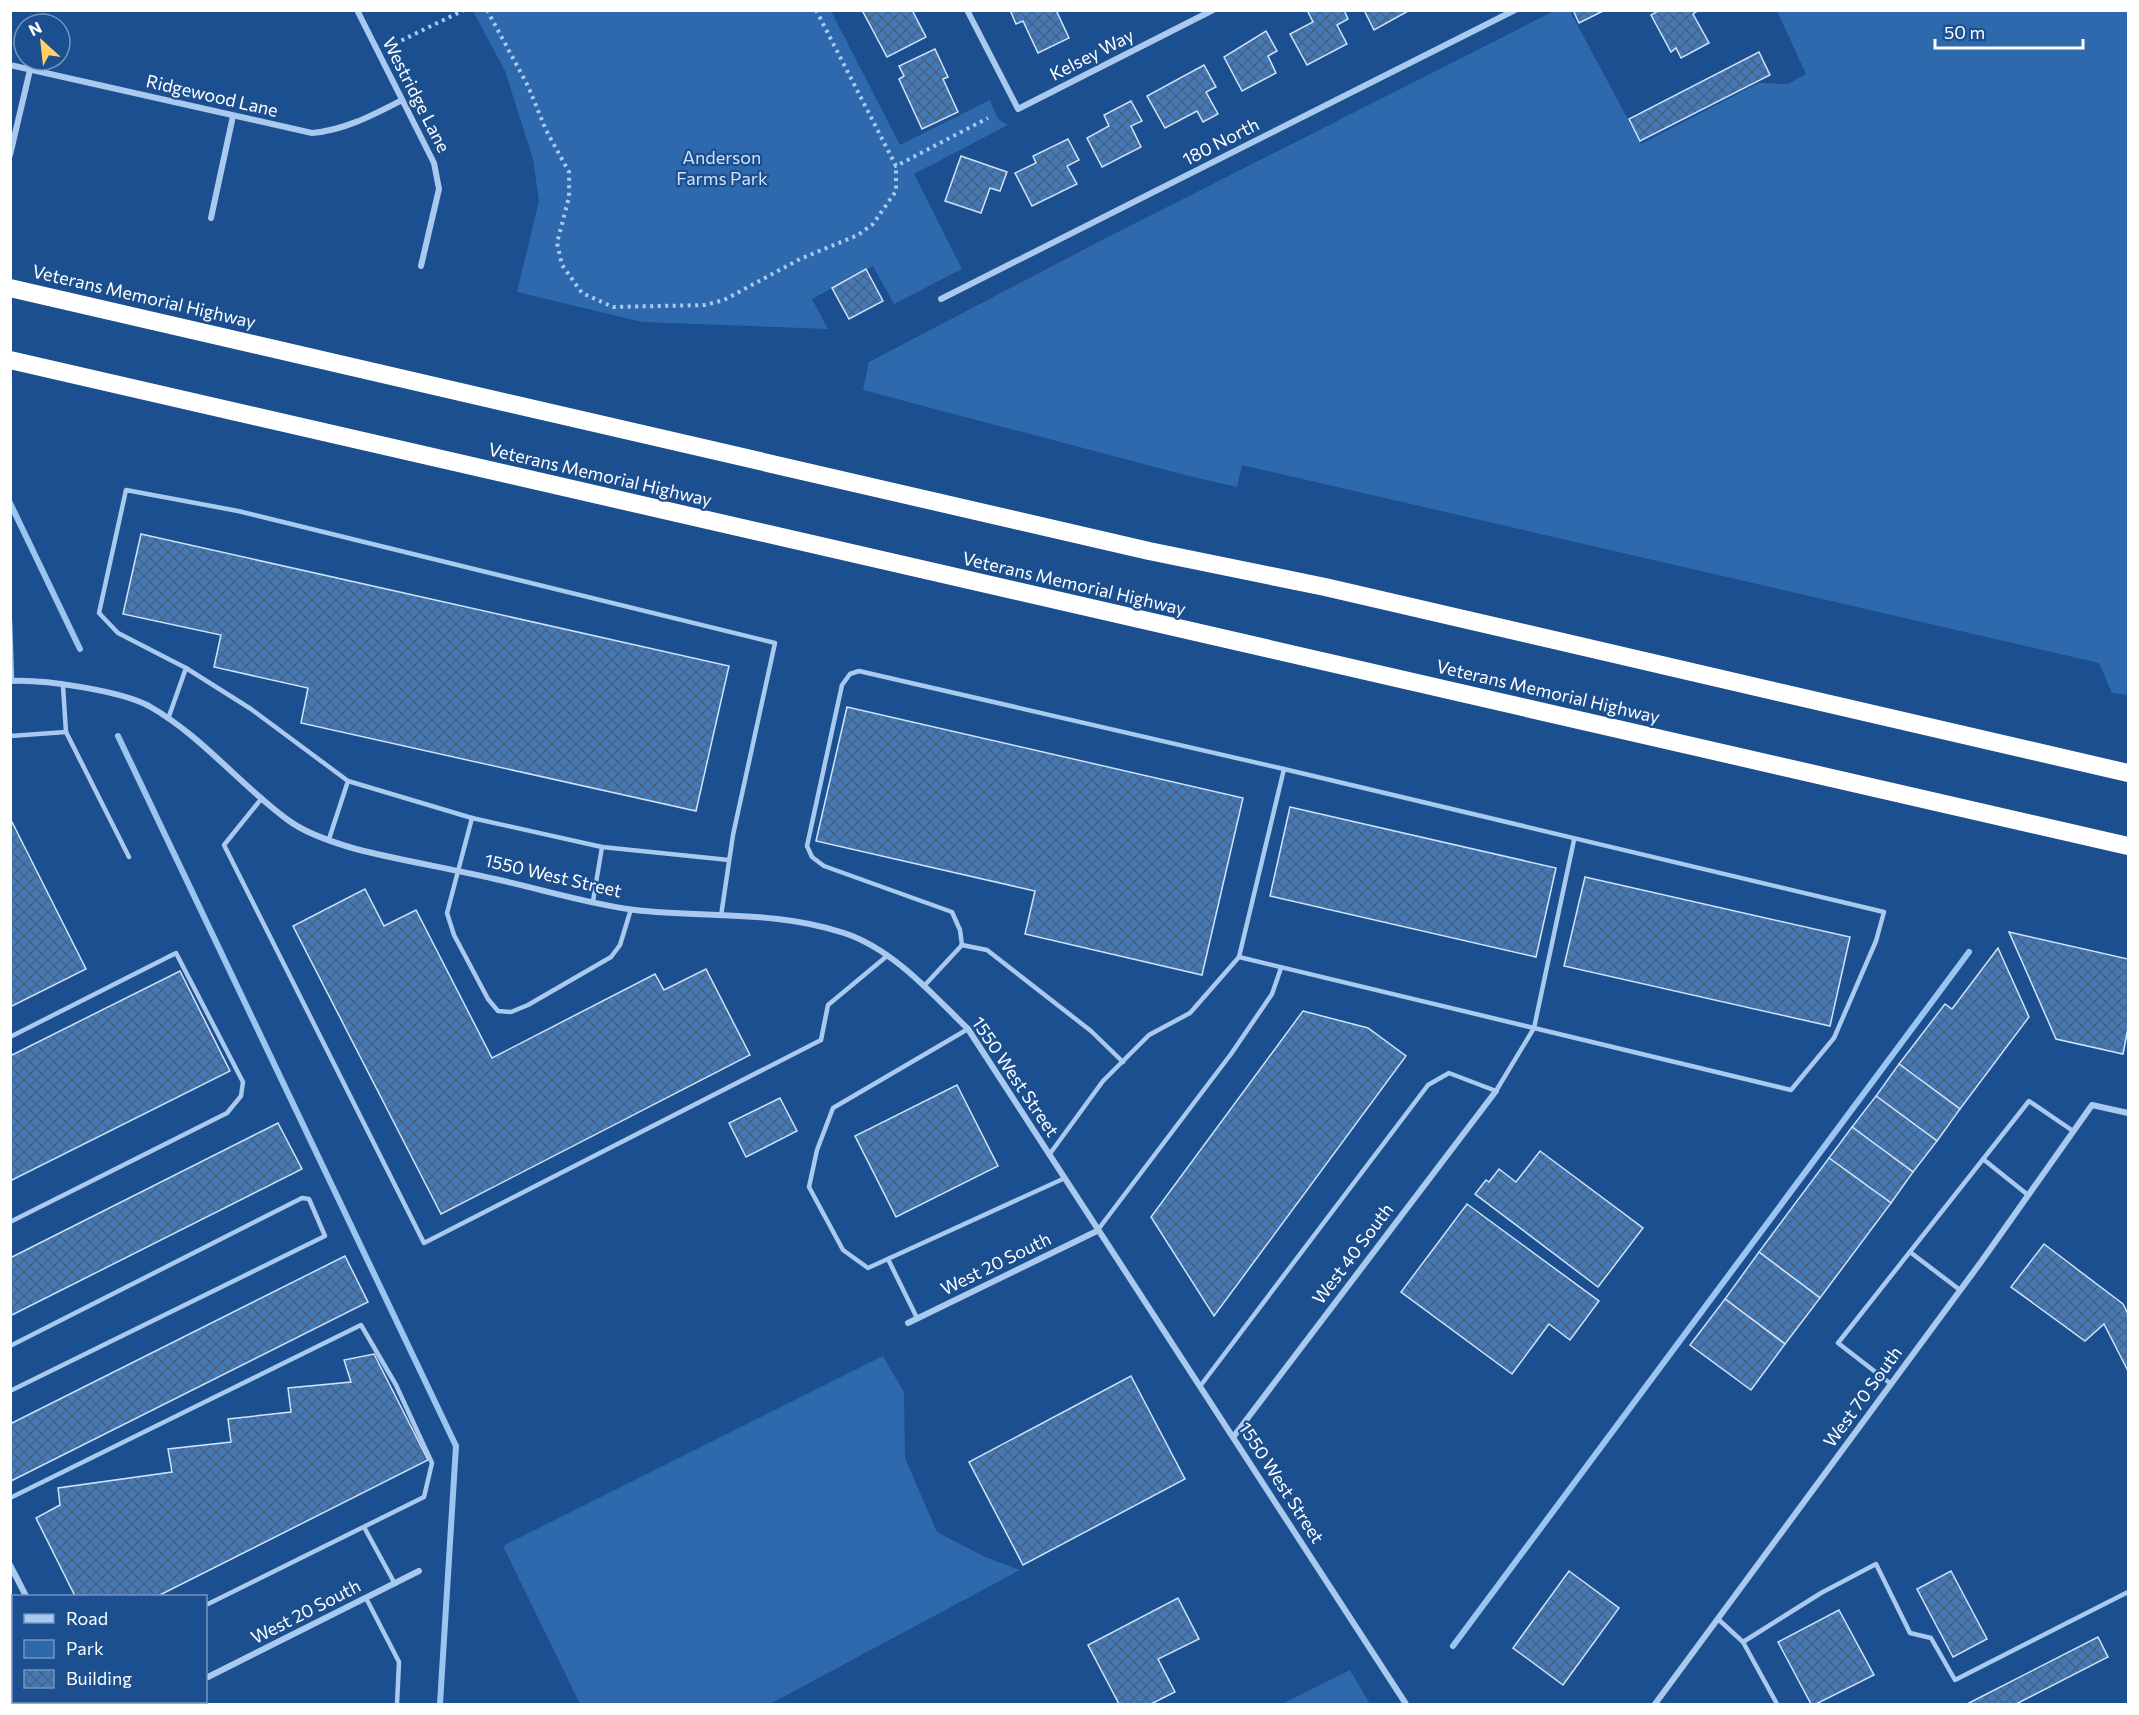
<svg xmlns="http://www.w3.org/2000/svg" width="2139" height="1715" viewBox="0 0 2139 1715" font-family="Commissioner,sans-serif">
<defs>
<pattern id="building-cross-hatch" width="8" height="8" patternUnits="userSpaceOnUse" patternTransform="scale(1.5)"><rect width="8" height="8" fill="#4478b7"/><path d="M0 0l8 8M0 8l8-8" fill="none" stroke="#486282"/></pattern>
</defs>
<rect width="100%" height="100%" fill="#1b4f8f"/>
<g fill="#2e69ad">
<path d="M 473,11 L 831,11 L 900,145 L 990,100 L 998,119 L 1008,125 L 914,174 L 962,269 L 894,304 L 873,266 L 812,299 L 828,329 L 642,322 L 517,292 L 539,201 L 533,159 L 505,71 Z"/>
<path d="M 1554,11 L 1570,11 L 1641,144 L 1759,83 L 1788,84 L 1806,74 L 1777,11 L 2128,11 L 2128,695 L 2112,693 L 2099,663 L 1242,465 L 1237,487 L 1189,476 L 863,390 L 869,362 L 1104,239 Z"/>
<path d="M 883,1356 L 904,1392 L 905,1458 L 937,1532 L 985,1557 L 1020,1570 L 770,1704 L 580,1704 L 503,1546 Z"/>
<path d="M 1350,1670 L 1370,1704 L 1282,1704 Z"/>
</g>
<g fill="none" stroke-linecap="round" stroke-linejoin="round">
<g stroke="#9cc4f0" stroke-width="6">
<path d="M 10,503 L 80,649"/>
<path d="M 118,736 L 456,1446 L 440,1704"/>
<path d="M 1453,1646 L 1969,952"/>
</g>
</g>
<g fill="url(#building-cross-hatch)" stroke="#cfe3fa" stroke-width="1.5">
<path d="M 862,10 L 912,10 L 926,37 L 887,57 Z"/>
<path d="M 1010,10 L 1056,10 L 1069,38 L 1038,53 L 1023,21 L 1016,24 Z"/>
<path d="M 1311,10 L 1344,10 L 1348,19 L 1337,25 L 1347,44 L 1307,65 L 1290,34 L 1313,22 L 1308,12 Z"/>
<path d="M 1364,10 L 1410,10 L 1374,30 Z"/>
<path d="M 1573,10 L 1605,10 L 1579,23 Z"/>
<path d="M 1660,10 L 1699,10 L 1693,14 L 1709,43 L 1681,58 L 1676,48 L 1671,52 L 1651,15 Z"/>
<path d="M 1266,31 L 1277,51 L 1268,56 L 1276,73 L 1242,91 L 1224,57 Z"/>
<path d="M 935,49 L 948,77 L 943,79 L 958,112 L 922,129 L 899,79 L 904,76 L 899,66 Z"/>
<path d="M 1759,52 L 1770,75 L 1640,141 L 1629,119 Z"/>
<path d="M 1204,65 L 1216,87 L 1206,92 L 1218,114 L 1203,122 L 1197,111 L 1165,128 L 1147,96 Z"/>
<path d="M 1131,101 L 1142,121 L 1131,126 L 1141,147 L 1102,167 L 1087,138 L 1109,126 L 1104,115 Z"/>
<path d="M 1068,139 L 1079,160 L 1067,166 L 1077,184 L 1032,206 L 1015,173 L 1036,163 L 1033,156 Z"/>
<path d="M 961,156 L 1007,172 L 1000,191 L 990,188 L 981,213 L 945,201 Z"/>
<path d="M 866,269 L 883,301 L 849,319 L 832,288 Z"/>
<path d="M 141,534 L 729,666 L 696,811 L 301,723 L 308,688 L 214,667 L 221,635 L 123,614 Z"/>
<path d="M 847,707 L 1243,798 L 1202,975 L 1025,934 L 1035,891 L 816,841 Z"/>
<path d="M 1290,807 L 1556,868 L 1536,957 L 1270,896 Z"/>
<path d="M 10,818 L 86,969 L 10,1007 Z"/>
<path d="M 1585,877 L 1850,937 L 1830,1026 L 1564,966 Z"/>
<path d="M 365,889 L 384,926 L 416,910 L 492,1058 L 655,974 L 664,990 L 706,969 L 750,1055 L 441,1214 L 293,926 Z"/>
<path d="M 2009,932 L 2128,959 L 2128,1028 L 2123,1054 L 2056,1039 Z"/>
<path d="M 1998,948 L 2029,1017 L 1960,1109 L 1899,1064 L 1945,1004 L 1952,1009 Z"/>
<path d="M 180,971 L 230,1071 L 10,1181 L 10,1056 Z"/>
<path d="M 1303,1011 L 1368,1028 L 1406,1056 L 1214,1316 L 1151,1217 Z"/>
<path d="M 1899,1064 L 1960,1109 L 1937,1141 L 1876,1096 Z"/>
<path d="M 957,1085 L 998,1166 L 896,1217 L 855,1136 Z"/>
<path d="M 1876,1096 L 1937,1141 L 1913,1172 L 1852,1127 Z"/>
<path d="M 780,1098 L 797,1131 L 746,1157 L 729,1123 Z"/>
<path d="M 278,1123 L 302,1169 L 10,1316 L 10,1258 Z"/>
<path d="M 1852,1127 L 1913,1172 L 1891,1203 L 1829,1158 Z"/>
<path d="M 1540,1151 L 1643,1228 L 1598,1287 L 1475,1194 L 1486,1180 L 1489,1182 L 1499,1169 L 1516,1182 Z"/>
<path d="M 1829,1158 L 1891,1203 L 1820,1298 L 1759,1252 Z"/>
<path d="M 1467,1204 L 1599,1301 L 1570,1340 L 1549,1324 L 1512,1374 L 1401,1292 Z"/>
<path d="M 2044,1244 L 2123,1304 L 2128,1314 L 2128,1371 L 2104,1324 L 2085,1341 L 2011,1287 Z"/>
<path d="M 1759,1252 L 1820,1298 L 1785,1344 L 1725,1299 Z"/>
<path d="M 345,1256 L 368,1302 L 11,1481 L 10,1424 Z"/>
<path d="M 1725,1299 L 1785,1344 L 1751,1390 L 1690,1345 Z"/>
<path d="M 374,1354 L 428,1460 L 158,1596 L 75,1596 L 36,1518 L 60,1505 L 58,1488 L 172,1472 L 168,1449 L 231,1442 L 228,1419 L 291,1412 L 288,1388 L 351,1382 L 344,1360 Z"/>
<path d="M 1131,1376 L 1185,1479 L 1023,1565 L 969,1462 Z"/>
<path d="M 1569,1571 L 1619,1608 L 1563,1685 L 1513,1648 Z"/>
<path d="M 1951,1571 L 1987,1639 L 1953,1657 L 1917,1589 Z"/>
<path d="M 1178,1598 L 1199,1639 L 1158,1659 L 1175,1692 L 1151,1704 L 1119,1704 L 1088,1645 Z"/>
<path d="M 1839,1610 L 1874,1675 L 1816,1704 L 1811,1704 L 1778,1642 Z"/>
<path d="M 2098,1637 L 2108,1657 L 2016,1704 L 1967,1704 Z"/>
<path d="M 14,1665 L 14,1702 L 35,1702 L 37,1704 L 10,1704 L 10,1666 Z"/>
</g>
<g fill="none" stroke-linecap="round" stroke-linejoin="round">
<g stroke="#a9c9ee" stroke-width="4" stroke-dasharray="3 4.5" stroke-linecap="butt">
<path d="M 487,10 L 528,86 L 546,130 L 569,172 L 569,197 L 557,243 L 562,265 L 582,293 L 613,307 L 705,305 L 724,300 L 800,259 L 858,235 L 873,224 L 896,191 L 896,166"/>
<path d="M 816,10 L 896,166 L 988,118"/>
<path d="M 388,47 L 464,10"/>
</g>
<g stroke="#a9c9ee" stroke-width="4.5">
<path d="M 10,621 L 12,680"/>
<path d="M 186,668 L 251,709 L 348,781 L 329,839"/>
<path d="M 168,719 L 186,668 L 118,633 L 99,613 L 126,490 L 238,511 L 775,643 L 733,835 L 721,916"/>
<path d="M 66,732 L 129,857"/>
<path d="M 10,736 L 66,732 L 63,686"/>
<path d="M 348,781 L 472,818 L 447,913 L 454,935 L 488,999 L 498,1011 L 511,1012 L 528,1005 L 611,957 L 620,945 L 631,909"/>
<path d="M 262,798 L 224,845 L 424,1243 L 821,1040 L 828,1005 L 887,956"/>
<path d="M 472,818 L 602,847 L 593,901"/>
<path d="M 602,847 L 729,860"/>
<path d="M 962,945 L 960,930 L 952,912 L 824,866 L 812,857 L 807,846 L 842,685 L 850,674 L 859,671 L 1284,769"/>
<path d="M 924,986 L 962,945 L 987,950 L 1091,1031 L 1123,1062"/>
<path d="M 968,1029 L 833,1108 L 817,1150 L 809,1187 L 843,1250 L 868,1268 L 1065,1178"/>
<path d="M 10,1037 L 176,953 L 243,1082 L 241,1096 L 227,1113 L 10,1222"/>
<path d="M 1049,1155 L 1103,1081 L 1149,1035 L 1190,1013 L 1239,957"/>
<path d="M 1983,1159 L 2028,1195"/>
<path d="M 1097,1231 L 1231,1054 L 1272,994 L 1281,968"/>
<path d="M 1910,1252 L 1960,1290"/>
<path d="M 888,1259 L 917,1318"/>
<path d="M 10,1346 L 302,1198 L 309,1199 L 325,1236 L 10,1391"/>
<path d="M 1891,1384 L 1838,1343 L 2029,1101 L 2073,1131"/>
<path d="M 1201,1385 L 1428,1085 L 1449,1073 L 1496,1091 L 1534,1028 L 1239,957 L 1284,769 L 1884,912 L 1876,941 L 1834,1038 L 1791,1090 L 1534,1028 L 1574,840"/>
<path d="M 10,1498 L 361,1325 L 396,1385 L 432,1463 L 424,1497 L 206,1605"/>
<path d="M 364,1527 L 395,1584"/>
<path d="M 366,1598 L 399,1662 L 397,1704"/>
<path d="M 1718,1619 L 1743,1642 L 1777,1704"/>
<path d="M 10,1639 L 14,1638"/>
<path d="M 1743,1642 L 1821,1593 L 1876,1564 L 1910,1633 L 1931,1638 L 1955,1680 L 2128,1592"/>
</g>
<g stroke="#a9c9ee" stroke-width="6">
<path d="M 357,10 L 434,163 L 439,189 L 421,266"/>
<path d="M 967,10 L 1018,109 L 1213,10"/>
<path d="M 10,65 L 312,133 C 345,130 373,115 402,100"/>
<path d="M 10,155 L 30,70"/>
<path d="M 211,218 L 233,116"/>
<path d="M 941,299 L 1515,10"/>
<path d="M 10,681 C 44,679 121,691 149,706 C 202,736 240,785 288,820 C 305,833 335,843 356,849 C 402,861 449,868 495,879 C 541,889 588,904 635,910 C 704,918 776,910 844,933 C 893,949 932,994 968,1029 L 1406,1704"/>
<path d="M 908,1323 L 1097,1231"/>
<path d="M 1234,1436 L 1496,1091"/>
<path d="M 10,1565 L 26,1596"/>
<path d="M 206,1678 L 419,1571"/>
<path d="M 79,1702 L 81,1704"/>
<path d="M 154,1704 L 160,1702"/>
<path d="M 1655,1704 L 1981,1262 L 2092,1105 L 2128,1113"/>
</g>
<g stroke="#fff" stroke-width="18">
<path d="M 10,288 L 1149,551 L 1325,587 L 2128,773"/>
<path d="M 10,360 L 2128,846"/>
</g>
</g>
<g text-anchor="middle" stroke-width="4.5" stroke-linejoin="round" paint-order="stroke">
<g font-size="18" fill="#fff" stroke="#1b4f8f">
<text transform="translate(1092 55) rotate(-27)" y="6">Kelsey Way</text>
<text transform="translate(416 95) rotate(63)" y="6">Westridge Lane</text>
<text transform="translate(212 96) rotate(13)" y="6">Ridgewood Lane</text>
<text transform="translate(1221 142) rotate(-27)" y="6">180 North</text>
<text transform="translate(144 297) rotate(13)" y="6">Veterans Memorial Highway</text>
<text transform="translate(600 475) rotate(13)" y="6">Veterans Memorial Highway</text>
<text transform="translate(1074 584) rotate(13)" y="6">Veterans Memorial Highway</text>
<text transform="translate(1548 692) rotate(13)" y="6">Veterans Memorial Highway</text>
<text transform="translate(553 876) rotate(13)" y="6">1550 West Street</text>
<text transform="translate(1015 1077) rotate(56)" y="6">1550 West Street</text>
<text transform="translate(1353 1254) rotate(-53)" y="6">West 40 South</text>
<text transform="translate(996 1264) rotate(-26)" y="6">West 20 South</text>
<text transform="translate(1863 1397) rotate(-54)" y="6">West 70 South</text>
<text transform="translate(1281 1483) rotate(57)" y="6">1550 West Street</text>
<text transform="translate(306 1612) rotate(-27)" y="6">West 20 South</text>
</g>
<g font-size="18" fill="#cfe3fa" stroke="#1b4f8f">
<text x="722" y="164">Anderson<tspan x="722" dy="21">Farms Park</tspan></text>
</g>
</g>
<rect width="2139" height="1715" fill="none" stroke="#ffffff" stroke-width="24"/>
<rect x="12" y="1595" width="195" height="108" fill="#1b4f8f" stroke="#7695bc" stroke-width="1.5"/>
<rect x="24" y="1614" width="30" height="9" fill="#a9c9ee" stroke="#7695bc" stroke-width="1.5"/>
<text x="66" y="1625" font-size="18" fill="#ffffff">Road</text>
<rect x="24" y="1640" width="30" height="18" fill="#2e69ad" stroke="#7695bc" stroke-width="1.5"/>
<text x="66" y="1655" font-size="18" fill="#ffffff">Park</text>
<rect x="24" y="1670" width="30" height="18" fill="url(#building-cross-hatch)" stroke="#7695bc" stroke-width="1.5"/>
<text x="66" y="1685" font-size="18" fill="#ffffff">Building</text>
<g transform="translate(42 42) rotate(333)"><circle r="28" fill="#1b4f8f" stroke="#7695bc" stroke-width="1.5"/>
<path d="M0-4.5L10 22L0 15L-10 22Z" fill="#ffd166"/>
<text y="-9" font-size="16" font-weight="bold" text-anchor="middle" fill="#ffffff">N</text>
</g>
<path d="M1935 39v9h148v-9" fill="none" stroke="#ffffff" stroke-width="3"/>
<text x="1944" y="39" font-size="18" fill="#ffffff" stroke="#1b4f8f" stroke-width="4.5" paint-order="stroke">50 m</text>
</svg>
